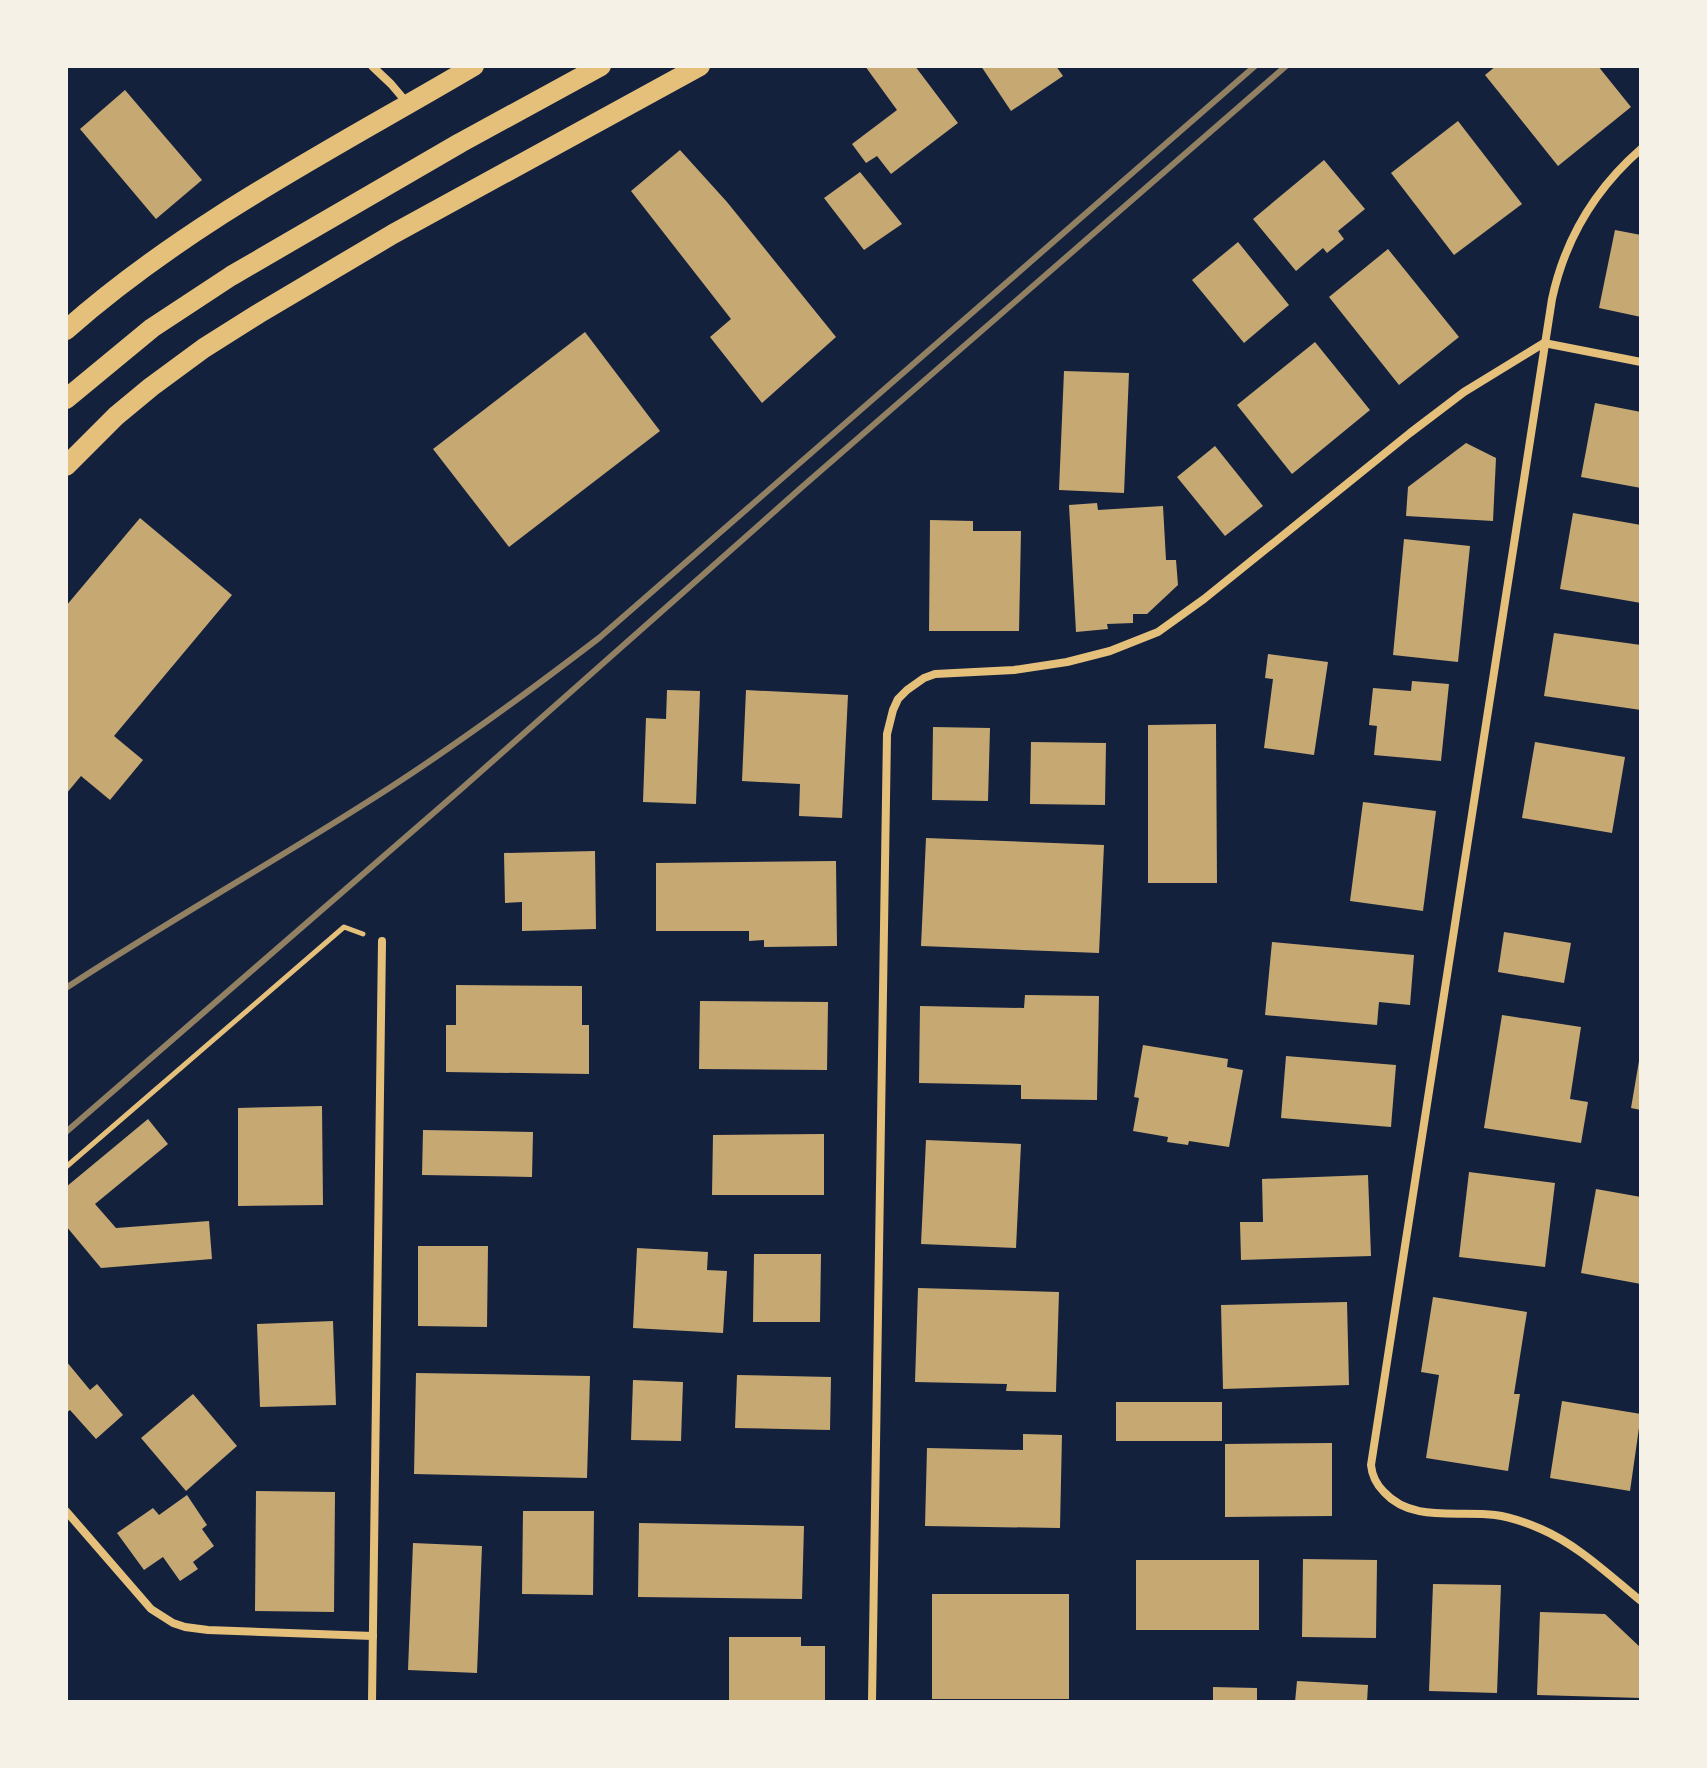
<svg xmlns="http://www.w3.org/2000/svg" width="1707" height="1768" viewBox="0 0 1707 1768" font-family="'Titillium Web',sans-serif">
<rect width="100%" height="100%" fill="#14213d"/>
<g fill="#c6a872">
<path d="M 865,66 L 915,66 L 958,123 L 891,174 L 877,156 L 866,163 L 852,144 L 897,110 Z"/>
<path d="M 981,66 L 1056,66 L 1063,76 L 1011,111 Z"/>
<path d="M 1496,66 L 1598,66 L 1631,107 L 1558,166 L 1485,75 Z"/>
<path d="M 125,90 L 202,180 L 156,219 L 80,129 Z"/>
<path d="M 1458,121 L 1522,204 L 1454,255 L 1391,173 Z"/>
<path d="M 680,150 L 727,202 L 836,337 L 762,403 L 710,337 L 731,319 L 631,191 Z"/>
<path d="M 1324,160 L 1365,209 L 1338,231 L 1344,239 L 1327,253 L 1323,248 L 1296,271 L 1253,219 Z"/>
<path d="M 860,172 L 902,224 L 864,250 L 824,198 Z"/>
<path d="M 1615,230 L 1641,235 L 1641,317 L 1599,308 Z"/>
<path d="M 1238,242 L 1289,305 L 1244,343 L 1192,280 Z"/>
<path d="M 1388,249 L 1459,337 L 1399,385 L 1329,297 Z"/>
<path d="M 585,332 L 660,431 L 509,547 L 433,449 Z"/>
<path d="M 1315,342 L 1370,410 L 1292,474 L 1237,405 Z"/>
<path d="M 1064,371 L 1129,373 L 1124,493 L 1059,490 Z"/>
<path d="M 1595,403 L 1641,412 L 1641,488 L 1581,477 Z"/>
<path d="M 1466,443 L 1496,458 L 1493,521 L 1406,516 L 1408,487 Z"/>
<path d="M 1215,446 L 1263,506 L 1225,536 L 1177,477 Z"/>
<path d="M 1097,503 L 1098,510 L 1163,506 L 1166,560 L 1176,560 L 1178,585 L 1147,614 L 1133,614 L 1133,623 L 1107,624 L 1108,629 L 1076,632 L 1069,505 Z"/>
<path d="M 1573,513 L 1641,525 L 1641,603 L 1560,589 Z"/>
<path d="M 140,518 L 232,595 L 114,736 L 143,760 L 110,800 L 81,776 L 66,794 L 66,606 Z"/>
<path d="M 930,520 L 973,521 L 973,531 L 1021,531 L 1019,631 L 929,631 Z"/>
<path d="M 1404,539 L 1470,546 L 1458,662 L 1393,655 Z"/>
<path d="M 1554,633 L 1641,645 L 1641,710 L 1544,696 Z"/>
<path d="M 1268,654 L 1328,662 L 1314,755 L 1264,748 L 1273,679 L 1265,678 Z"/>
<path d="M 1412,681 L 1449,684 L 1441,761 L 1374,755 L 1377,726 L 1369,725 L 1373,688 L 1411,691 Z"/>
<path d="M 667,690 L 700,691 L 696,804 L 643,802 L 646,718 L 666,719 Z"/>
<path d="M 746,690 L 848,695 L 842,818 L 799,816 L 800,784 L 742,781 Z"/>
<path d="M 1216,724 L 1217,883 L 1148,883 L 1148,725 Z"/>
<path d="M 933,727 L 990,728 L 988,801 L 932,800 Z"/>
<path d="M 1031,742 L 1106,743 L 1105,805 L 1030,804 Z"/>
<path d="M 1535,742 L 1625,757 L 1612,833 L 1522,818 Z"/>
<path d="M 1363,802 L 1436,811 L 1423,911 L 1350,901 Z"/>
<path d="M 926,838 L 1104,845 L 1099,953 L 921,946 Z"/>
<path d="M 595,851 L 596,929 L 522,931 L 522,902 L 505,903 L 504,853 Z"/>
<path d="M 836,861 L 837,946 L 764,947 L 764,940 L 749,941 L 749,931 L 656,931 L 656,863 Z"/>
<path d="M 1504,932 L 1571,943 L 1564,983 L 1498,972 Z"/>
<path d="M 1272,942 L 1414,955 L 1410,1005 L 1379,1002 L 1377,1025 L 1265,1015 Z"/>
<path d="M 456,985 L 582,986 L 582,1025 L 589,1025 L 589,1074 L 446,1072 L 446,1025 L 456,1025 Z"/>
<path d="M 1025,995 L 1099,996 L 1097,1100 L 1021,1099 L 1021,1085 L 919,1083 L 920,1006 L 1024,1008 Z"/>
<path d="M 700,1001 L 828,1002 L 827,1070 L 699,1069 Z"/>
<path d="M 1502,1015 L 1581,1027 L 1570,1099 L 1588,1102 L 1581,1143 L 1484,1128 Z"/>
<path d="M 1143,1045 L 1228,1059 L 1227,1067 L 1243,1070 L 1229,1147 L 1189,1141 L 1188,1145 L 1167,1142 L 1168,1137 L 1133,1131 L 1139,1098 L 1134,1097 Z"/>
<path d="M 1286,1056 L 1396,1065 L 1391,1127 L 1281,1118 Z"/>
<path d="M 1639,1061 L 1641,1061 L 1641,1110 L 1631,1108 Z"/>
<path d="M 322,1106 L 323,1205 L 238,1206 L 238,1108 Z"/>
<path d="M 148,1119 L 168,1144 L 95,1204 L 116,1228 L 209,1221 L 212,1259 L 101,1268 L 66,1226 L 66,1187 Z"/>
<path d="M 423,1130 L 533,1132 L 532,1177 L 422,1175 Z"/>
<path d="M 824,1134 L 824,1195 L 712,1195 L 713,1135 Z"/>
<path d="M 926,1140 L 1021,1144 L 1016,1248 L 921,1244 Z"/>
<path d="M 1469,1172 L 1555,1183 L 1545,1267 L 1459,1257 Z"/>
<path d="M 1368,1175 L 1371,1256 L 1241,1260 L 1240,1222 L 1263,1222 L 1262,1179 Z"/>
<path d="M 1596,1189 L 1641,1197 L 1641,1284 L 1581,1273 Z"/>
<path d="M 418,1246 L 488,1246 L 487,1327 L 418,1326 Z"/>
<path d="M 637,1248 L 708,1252 L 707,1270 L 727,1271 L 723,1333 L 633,1328 Z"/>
<path d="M 754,1254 L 821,1254 L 820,1322 L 753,1322 Z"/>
<path d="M 918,1288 L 1059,1292 L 1056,1392 L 1006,1391 L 1007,1384 L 915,1382 Z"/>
<path d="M 1433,1297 L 1527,1312 L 1514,1394 L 1520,1394 L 1508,1471 L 1426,1458 L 1439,1375 L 1421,1372 Z"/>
<path d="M 1347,1302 L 1349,1385 L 1223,1389 L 1221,1305 Z"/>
<path d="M 333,1321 L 336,1405 L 260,1407 L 257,1324 Z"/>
<path d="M 66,1361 L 90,1390 L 97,1384 L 123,1415 L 96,1439 L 70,1410 L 66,1413 Z"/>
<path d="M 416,1373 L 590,1376 L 587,1478 L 414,1474 Z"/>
<path d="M 737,1375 L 831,1377 L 830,1430 L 735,1428 Z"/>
<path d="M 633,1380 L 683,1382 L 681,1441 L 631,1440 Z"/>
<path d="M 193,1394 L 237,1446 L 186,1491 L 141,1438 Z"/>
<path d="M 1562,1401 L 1641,1414 L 1630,1491 L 1550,1478 Z"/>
<rect x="1116" y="1402" width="106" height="39"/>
<path d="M 1023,1434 L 1062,1435 L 1060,1528 L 925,1526 L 927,1448 L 1023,1450 Z"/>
<path d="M 1332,1443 L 1332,1516 L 1225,1517 L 1225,1444 Z"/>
<path d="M 256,1491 L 335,1492 L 334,1612 L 255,1611 Z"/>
<path d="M 187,1495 L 207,1525 L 202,1529 L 214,1546 L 193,1562 L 198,1569 L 180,1581 L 163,1557 L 144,1570 L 117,1533 L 153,1508 L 159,1515 Z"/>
<path d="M 523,1511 L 594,1511 L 593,1595 L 522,1594 Z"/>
<path d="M 639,1523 L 804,1526 L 802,1599 L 638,1597 Z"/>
<path d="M 413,1543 L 482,1546 L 477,1673 L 408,1670 Z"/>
<path d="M 1303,1559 L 1377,1560 L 1376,1638 L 1302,1637 Z"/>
<rect x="1136" y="1560" width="123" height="70"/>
<path d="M 1433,1584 L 1501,1585 L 1497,1693 L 1429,1691 Z"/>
<rect x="932" y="1594" width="137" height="105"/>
<path d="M 1540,1612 L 1605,1614 L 1641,1648 L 1641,1698 L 1537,1695 Z"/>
<path d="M 729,1637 L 801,1637 L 801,1646 L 825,1646 L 825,1702 L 729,1702 Z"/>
<path d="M 1297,1681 L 1368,1685 L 1367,1702 L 1295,1702 Z"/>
<path d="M 1213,1687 L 1257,1688 L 1257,1702 L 1213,1702 Z"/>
</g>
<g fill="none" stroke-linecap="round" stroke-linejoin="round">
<path stroke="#e5c07b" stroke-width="5" d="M 66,1167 L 344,927 L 363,934"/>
<g stroke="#e5c07b" stroke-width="8">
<path d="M 372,66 L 391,84 L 408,104"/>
<path d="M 1641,149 C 1595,189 1565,239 1552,299 L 1371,1465 C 1372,1476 1376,1484 1384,1492 C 1412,1523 1458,1510 1495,1515 C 1511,1517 1527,1523 1541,1529 C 1578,1545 1610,1576 1641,1601"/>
<path d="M 66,1511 L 151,1609 L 173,1623 L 185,1627 L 208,1630 L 373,1636"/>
<path d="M 372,1702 L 382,941"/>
<path d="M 872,1702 L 887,734 L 893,710 L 898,699 L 907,690 L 924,678 L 935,674 L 1014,670 L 1067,662 L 1110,651 L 1158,632 L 1204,599 L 1410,433 L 1464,392 L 1544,343 L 1641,362"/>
</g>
<g stroke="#e5c07b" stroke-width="20">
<path d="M 66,330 C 188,222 335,148 474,66"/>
<path d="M 66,399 L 152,328 L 231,276 L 460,143 L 601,66"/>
<path d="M 66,466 L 116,416 L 151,387 L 204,348 L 258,314 L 393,234 L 700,66"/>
</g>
<g stroke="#918062" stroke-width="6">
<path d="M 66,988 C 162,925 263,868 361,806 C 443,755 522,697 599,638 L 1255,66"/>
<path d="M 66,1132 L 460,790 L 802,487 L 1286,66"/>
</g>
</g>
<rect width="1707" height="1768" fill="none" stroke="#f6f1e7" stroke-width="136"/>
</svg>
